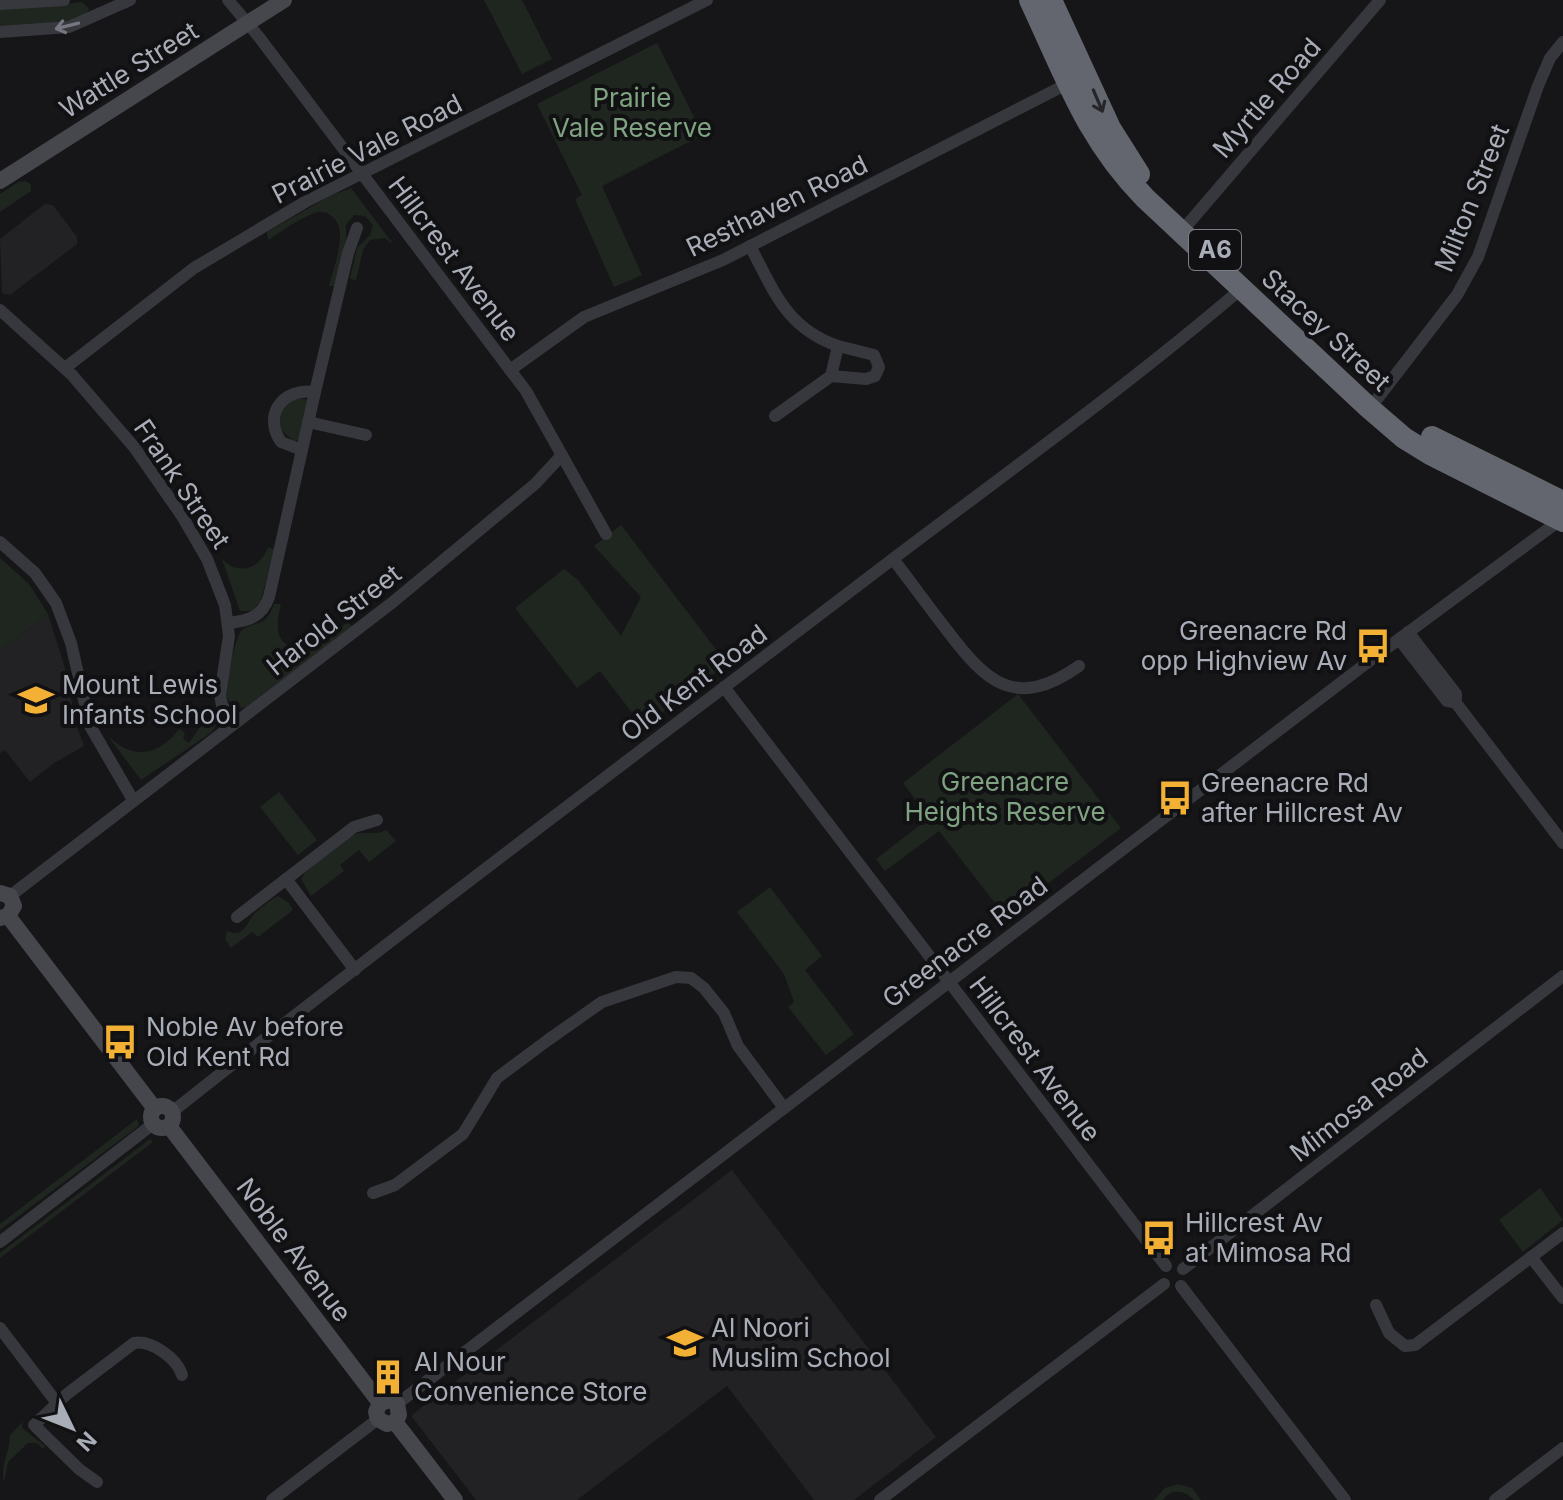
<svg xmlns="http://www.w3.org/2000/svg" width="1563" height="1500" viewBox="0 0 1563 1500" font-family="Inter,sans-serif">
<rect width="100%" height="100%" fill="#161618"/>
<g fill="#222225">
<path d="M 45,204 L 53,205 L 77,237 L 77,244 L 10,295 L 2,293 L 0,239 Z"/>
<path d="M 48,614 L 64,665 L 77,727 L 84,746 L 54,763 L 30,782 L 5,750 L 0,753 L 0,650 Z"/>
<path d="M 732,1170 L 936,1437 L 854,1500 L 814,1500 L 727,1386 L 577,1500 L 476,1500 L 412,1417 L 413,1414 Z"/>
</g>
<g fill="#1e261f">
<path d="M 484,0 L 522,0 L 552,59 L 522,74 Z"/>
<path d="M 82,2 L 89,9 L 88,13 L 67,23 L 0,27 L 0,8 L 48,6 Z"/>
<path d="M 657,43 L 703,135 L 602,186 L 642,275 L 614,287 L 575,199 L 582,195 L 537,104 Z"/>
<path d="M 25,181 L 31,184 L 31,191 L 0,212 L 0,194 L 18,182 Z"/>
<path d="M 351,188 L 394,245 L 385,238 L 370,240 L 363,250 L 356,281 L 350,278 L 357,248 L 370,235 L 373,225 L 365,216 L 354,215 L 346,225 L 346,239 L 335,286 L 329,286 C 333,267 351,228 330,215 C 325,211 318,211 312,214 C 297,220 282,231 268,240 L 267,232 L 330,196 Z"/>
<path d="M 296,398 L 306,399 L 308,403 L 299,440 L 294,441 L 280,429 C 279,413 282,406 296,398 Z"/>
<path d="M 621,525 L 727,664 L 643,727 L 600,671 L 577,688 L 515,608 L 564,569 L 578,580 L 621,636 L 641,597 L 594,546 Z"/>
<path d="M 268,547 L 274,549 L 261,601 L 252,611 L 240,611 L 222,559 C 239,576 260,569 268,547 Z"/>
<path d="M 0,558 L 29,584 L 48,614 L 0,650 Z"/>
<path d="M 274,604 L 281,604 C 277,621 273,640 293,648 C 299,651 305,651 311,649 C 325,644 336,631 348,622 L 352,627 L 246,707 L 238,708 C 232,704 227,701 226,694 C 224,687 236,636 241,631 C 256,618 264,631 274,604 Z"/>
<path d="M 1018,694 L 1121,828 L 1005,916 L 939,831 L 885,871 L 876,859 L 929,818 L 903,783 Z"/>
<path d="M 216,710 L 219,720 L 212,732 L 141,780 L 108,736 C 133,761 160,755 179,729 L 185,733 L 183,739 L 189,743 L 211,711 Z"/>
<path d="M 279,792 L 317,840 L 298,855 L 260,807 Z"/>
<path d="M 386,830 L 396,841 L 369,862 L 359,850 L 340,865 L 344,871 L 311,896 L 301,879 L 306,872 C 320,861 337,843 354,835 C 365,830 376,836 386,830 Z"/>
<path d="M 770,887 L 822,956 L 805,970 L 854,1034 L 826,1055 L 788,1007 L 794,1002 L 784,974 L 737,912 Z"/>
<path d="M 278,896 L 289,903 L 293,910 L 258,937 L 252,932 L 231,948 L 225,939 L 227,931 C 245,939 246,922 256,912 C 263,906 270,900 278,896 Z"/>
<path d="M 137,1119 L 139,1125 L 136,1128 L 0,1230 L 0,1224 Z"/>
<path d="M 150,1139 L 153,1142 L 0,1258 L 0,1253 Z"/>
<path d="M 1540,1188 L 1563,1220 L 1523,1252 L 1499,1220 Z"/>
<path d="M 23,1422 L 22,1428 L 45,1446 L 43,1449 L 37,1443 L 28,1443 L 8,1462 L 4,1482 C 0,1465 10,1452 10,1435 Z"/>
<path d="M 1178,1484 L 1192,1488 L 1201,1500 L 1194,1500 C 1184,1490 1171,1488 1163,1500 L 1154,1500 L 1165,1488 Z"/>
</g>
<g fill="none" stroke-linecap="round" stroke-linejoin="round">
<g stroke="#37383d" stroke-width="12">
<path d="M 228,0 L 259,37 L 526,391 L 606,534"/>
<path d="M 0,4 L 64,0"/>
<path d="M 0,32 L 69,27 L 130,0"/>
<path d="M 1188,224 L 1380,0"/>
<path d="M 750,246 C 774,291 786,328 838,346 L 831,376 L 775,416"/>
<path d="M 0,310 L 72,375 L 134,447 L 182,516 L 207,559 L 225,605 L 229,636 L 220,695 L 222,705 L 235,723"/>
<path d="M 65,368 L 194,268 L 305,202 L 707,0"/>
<path d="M 510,370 L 584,317 L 723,260 L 1067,84"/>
<path d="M 831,376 L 866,379 L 875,376 L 879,367 L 874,355 L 838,346"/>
<path d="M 1377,399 L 1457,295 L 1478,257 L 1538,86 L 1550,58 L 1563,42"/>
<path d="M 308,422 L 366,435"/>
<path d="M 302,450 L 281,442 C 262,414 284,387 315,392"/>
<path d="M 0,542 L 35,573 L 56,603 L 71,643 L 90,726 L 133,800"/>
<path d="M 893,559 C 911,582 928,606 946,629 C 986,682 1015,711 1079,666"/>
<path d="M 228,623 C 248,621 262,617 269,597 L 315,392 L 348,253 L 357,228"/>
<path d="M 1408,632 L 1456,694 L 1456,703 L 1563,843"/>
<path d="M 1399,639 L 1447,701 L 1456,703"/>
<path d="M 724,687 L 1166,1266"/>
<path d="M 286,879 L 355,970"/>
<path d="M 10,896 L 393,602 L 535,484 L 562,455"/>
<path d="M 237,917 L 354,827 L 377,820"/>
<path d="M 172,1112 C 404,928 641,751 877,571 C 999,478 1124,389 1241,289"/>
<path d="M 373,1193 L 395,1185 L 463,1134 L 497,1078 L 548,1040 L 602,1002 L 676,977 L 691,978 L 704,988 L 724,1013 L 738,1046 L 784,1108"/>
<path d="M 0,1242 L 153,1124"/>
<path d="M 1531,1257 L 1563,1298"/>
<path d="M 1183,1269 L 1563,976"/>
<path d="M 1181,1286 L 1345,1500"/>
<path d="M 1376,1305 L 1389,1333 L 1405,1346 L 1415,1345 L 1563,1233"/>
<path d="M 0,1328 L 57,1403"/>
<path d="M 397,1404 L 1364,665 L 1563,518"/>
<path d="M 97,1482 L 79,1469 L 34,1425 L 67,1394 L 134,1343 C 151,1340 177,1358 182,1375"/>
<path d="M 272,1500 L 378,1419"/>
<path d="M 880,1500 L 1164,1284"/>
<path d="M 1495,1500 L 1563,1448"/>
</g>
<g stroke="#45474d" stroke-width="16">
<path d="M 0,181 L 284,0"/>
<path d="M 0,893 L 10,896 L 14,906 L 8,916 L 0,918"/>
<path d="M 8,916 L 155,1109"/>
<circle cx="162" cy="1117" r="11"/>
<path d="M 169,1126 L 380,1403"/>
<path d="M 380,1403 L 391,1400 L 397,1404 L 399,1415 L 395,1422"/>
<path d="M 380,1403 L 376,1412 L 378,1419 L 387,1424 L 395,1422"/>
<path d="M 395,1422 L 455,1500"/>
</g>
<g stroke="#63666e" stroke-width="22">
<path d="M 1030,0 C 1065,74 1086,138 1145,198 L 1368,407 L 1404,438 L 1430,454 L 1563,521"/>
<path d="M 1051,0 L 1110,128 L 1139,174"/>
<path d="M 1432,437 L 1563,502"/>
</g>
</g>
<defs><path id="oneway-shaft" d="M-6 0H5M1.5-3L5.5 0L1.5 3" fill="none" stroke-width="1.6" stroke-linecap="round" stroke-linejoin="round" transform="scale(2)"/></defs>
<use stroke="#757881" href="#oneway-shaft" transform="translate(67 26) rotate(166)"/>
<use stroke="#26262a" href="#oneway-shaft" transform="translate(1098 101) rotate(67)"/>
<defs>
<g id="bus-bare" transform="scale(2.76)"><path d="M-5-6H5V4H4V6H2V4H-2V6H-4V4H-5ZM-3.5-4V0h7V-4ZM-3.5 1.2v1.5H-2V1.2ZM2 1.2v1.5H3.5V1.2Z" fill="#f2b134" stroke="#111113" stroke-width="2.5" paint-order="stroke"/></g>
<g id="school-bare" transform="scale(2.76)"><path d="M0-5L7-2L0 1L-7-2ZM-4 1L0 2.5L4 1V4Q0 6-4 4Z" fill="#f2b134" stroke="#111113" stroke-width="2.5" paint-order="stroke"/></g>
<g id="building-bare" transform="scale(2.76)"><path d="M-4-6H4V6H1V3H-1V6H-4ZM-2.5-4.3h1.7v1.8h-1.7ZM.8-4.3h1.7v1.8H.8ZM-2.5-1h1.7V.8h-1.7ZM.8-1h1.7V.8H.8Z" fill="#f2b134" stroke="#111113" stroke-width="2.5" paint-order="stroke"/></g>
</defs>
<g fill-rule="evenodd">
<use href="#bus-bare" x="1373" y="646"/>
<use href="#school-bare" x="36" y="700"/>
<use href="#bus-bare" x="1175" y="798"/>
<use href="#bus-bare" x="120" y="1042"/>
<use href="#bus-bare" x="1159" y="1238"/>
<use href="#school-bare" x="685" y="1343"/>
<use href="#building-bare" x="388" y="1377"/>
</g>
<g text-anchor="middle" stroke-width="8" stroke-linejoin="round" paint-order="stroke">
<rect fill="#111113" stroke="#7b7e86" stroke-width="2" x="1189" y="230" width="52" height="40" rx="6"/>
<g font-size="24" font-weight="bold" fill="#a8adb8">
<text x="1215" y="258">A6</text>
</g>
<g font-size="26" fill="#a8adb8" stroke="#111113">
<text transform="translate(129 70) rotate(-32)" y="9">Wattle Street</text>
<text transform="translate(1267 98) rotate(-49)" y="9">Myrtle Road</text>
<text transform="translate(367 149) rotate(-27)" y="9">Prairie Vale Road</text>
<text transform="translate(1472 198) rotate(-68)" y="9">Milton Street</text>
<text transform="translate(777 206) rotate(-26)" y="9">Resthaven Road</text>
<text transform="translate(454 259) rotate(53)" y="9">Hillcrest Avenue</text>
<text transform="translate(1326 330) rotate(43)" y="9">Stacey Street</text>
<text transform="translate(182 484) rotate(56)" y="9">Frank Street</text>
<text transform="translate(334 620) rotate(-38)" y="9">Harold Street</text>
<text transform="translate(694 683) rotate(-37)" y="9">Old Kent Road</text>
<text transform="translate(965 942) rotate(-37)" y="9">Greenacre Road</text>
<text transform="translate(1035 1059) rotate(53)" y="9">Hillcrest Avenue</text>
<text transform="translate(1359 1105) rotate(-38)" y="9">Mimosa Road</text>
<text transform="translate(294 1250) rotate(53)" y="9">Noble Avenue</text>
</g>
<g font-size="26" fill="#7fa381" stroke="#111113">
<text x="632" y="107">Prairie<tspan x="632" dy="30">Vale Reserve</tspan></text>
<text x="1005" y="791">Greenacre<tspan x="1005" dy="30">Heights Reserve</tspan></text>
</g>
<g font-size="26" fill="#a8adb8" stroke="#111113" text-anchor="start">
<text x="1347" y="640" text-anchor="end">Greenacre Rd<tspan x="1347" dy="30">opp Highview Av</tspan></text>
<text x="62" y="694">Mount Lewis<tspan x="62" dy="30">Infants School</tspan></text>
<text x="1201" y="792">Greenacre Rd<tspan x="1201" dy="30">after Hillcrest Av</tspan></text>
<text x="146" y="1036">Noble Av before<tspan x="146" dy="30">Old Kent Rd</tspan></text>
<text x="1185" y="1232">Hillcrest Av<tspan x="1185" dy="30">at Mimosa Rd</tspan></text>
<text x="711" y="1337">Al Noori<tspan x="711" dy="30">Muslim School</tspan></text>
<text x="414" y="1371">Al Nour<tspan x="414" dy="30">Convenience Store</tspan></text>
</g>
</g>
<g transform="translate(72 1428) rotate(133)" stroke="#111113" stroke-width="6" paint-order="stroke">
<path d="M0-6L14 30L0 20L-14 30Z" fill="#a8adb8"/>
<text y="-12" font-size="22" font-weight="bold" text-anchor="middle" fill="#a8adb8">N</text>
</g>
</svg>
